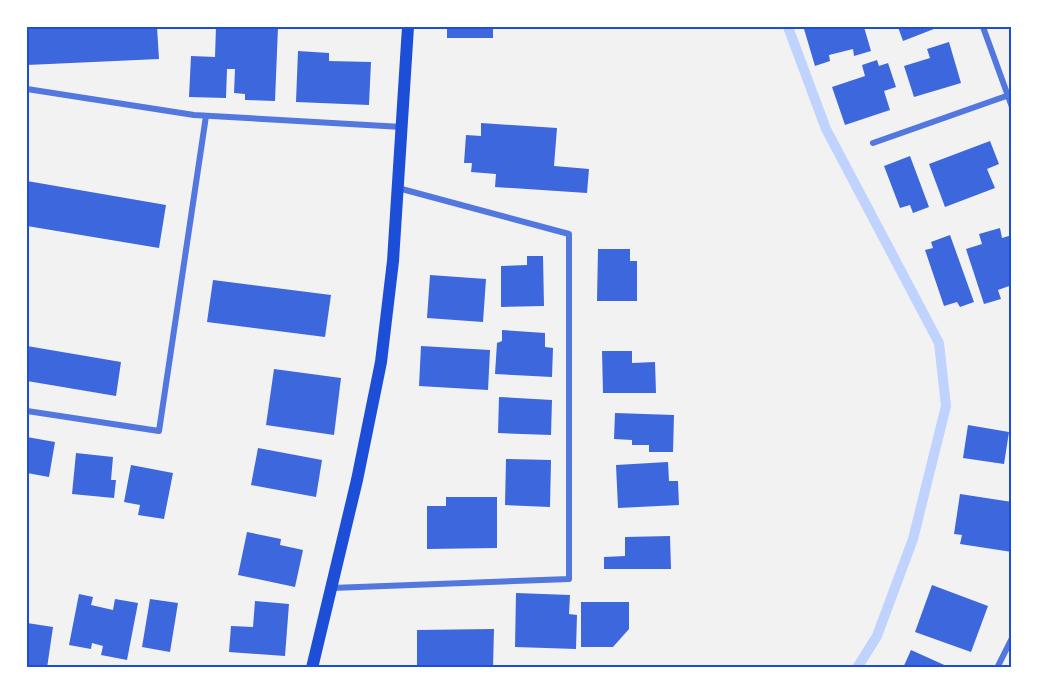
<svg xmlns="http://www.w3.org/2000/svg" width="1039" height="695" viewBox="0 0 1039 695" font-family="Arial,sans-serif">
<rect width="100%" height="100%" fill="#f2f2f2"/>
<g fill="none" stroke-linecap="round" stroke-linejoin="round">
<path stroke="#bfd3fe" stroke-width="10" d="M 788,27 L 826,129 L 939,343 L 946,406 L 913,539 L 877,636 L 857,668"/>
</g>
<g fill="#3d67dc">
<path d="M 27,27 L 157,27 L 159,59 L 27,65 Z"/>
<path d="M 216,27 L 278,27 L 275,101 L 245,100 L 245,94 L 234,93 L 235,69 L 227,69 L 226,98 L 189,97 L 191,56 L 215,57 Z"/>
<rect x="447" y="27" width="46" height="11"/>
<path d="M 812,27 L 864,27 L 871,51 L 854,56 L 853,49 L 829,55 L 830,61 L 815,66 L 804,29 Z"/>
<path d="M 898,27 L 939,27 L 903,41 Z"/>
<path d="M 949,42 L 961,83 L 914,97 L 904,66 L 930,58 L 927,49 Z"/>
<path d="M 298,51 L 329,53 L 329,61 L 371,62 L 369,105 L 296,102 Z"/>
<path d="M 877,60 L 879,66 L 888,63 L 896,87 L 884,91 L 890,110 L 845,125 L 832,87 L 865,76 L 862,65 Z"/>
<path d="M 481,123 L 557,128 L 554,166 L 589,169 L 587,193 L 495,187 L 496,174 L 471,172 L 472,163 L 464,163 L 466,135 L 481,136 Z"/>
<path d="M 990,141 L 999,164 L 987,169 L 995,188 L 945,207 L 929,164 Z"/>
<path d="M 910,156 L 929,207 L 913,213 L 910,205 L 900,208 L 884,166 Z"/>
<path d="M 27,181 L 166,205 L 159,248 L 27,226 Z"/>
<path d="M 1000,228 L 1002,238 L 1012,235 L 1012,285 L 998,290 L 1001,299 L 984,304 L 966,249 L 982,244 L 979,234 Z"/>
<path d="M 950,235 L 974,302 L 960,307 L 957,302 L 944,306 L 925,250 L 933,248 L 931,242 Z"/>
<path d="M 598,249 L 630,249 L 630,261 L 637,261 L 637,301 L 597,301 Z"/>
<path d="M 527,256 L 543,256 L 544,306 L 501,307 L 501,266 L 527,265 Z"/>
<path d="M 430,275 L 486,279 L 483,322 L 427,318 Z"/>
<path d="M 213,280 L 331,295 L 325,337 L 207,322 Z"/>
<path d="M 502,330 L 545,333 L 545,347 L 553,348 L 552,377 L 495,374 L 497,343 L 502,341 Z"/>
<path d="M 27,346 L 121,362 L 116,396 L 27,381 Z"/>
<path d="M 421,346 L 490,350 L 488,390 L 419,386 Z"/>
<path d="M 602,351 L 632,351 L 632,363 L 655,362 L 656,393 L 603,393 Z"/>
<path d="M 274,369 L 341,378 L 334,435 L 266,425 Z"/>
<path d="M 499,397 L 552,400 L 551,435 L 498,433 Z"/>
<path d="M 615,413 L 674,415 L 673,452 L 649,452 L 649,445 L 632,445 L 632,440 L 614,439 Z"/>
<path d="M 968,425 L 1009,432 L 1004,464 L 963,458 Z"/>
<path d="M 27,437 L 55,442 L 49,477 L 27,473 Z"/>
<path d="M 258,448 L 322,460 L 316,497 L 251,485 Z"/>
<path d="M 76,453 L 113,457 L 111,480 L 116,480 L 114,498 L 72,494 Z"/>
<path d="M 506,459 L 551,460 L 550,507 L 505,505 Z"/>
<path d="M 668,462 L 669,481 L 678,481 L 679,505 L 618,508 L 616,465 Z"/>
<path d="M 131,465 L 173,473 L 164,519 L 138,515 L 140,505 L 124,502 Z"/>
<path d="M 960,494 L 1012,502 L 1012,552 L 960,544 L 962,535 L 954,534 Z"/>
<path d="M 446,497 L 497,497 L 497,548 L 427,549 L 427,506 L 446,506 Z"/>
<path d="M 247,532 L 281,539 L 280,545 L 303,550 L 295,587 L 238,575 Z"/>
<path d="M 670,536 L 671,569 L 604,569 L 604,557 L 625,556 L 625,537 Z"/>
<path d="M 932,585 L 988,606 L 971,652 L 915,632 Z"/>
<path d="M 516,593 L 570,595 L 569,614 L 577,615 L 576,649 L 515,647 Z"/>
<path d="M 79,594 L 93,597 L 91,605 L 113,610 L 115,599 L 138,603 L 127,660 L 101,655 L 103,646 L 92,643 L 91,649 L 69,645 Z"/>
<path d="M 150,599 L 178,603 L 170,652 L 142,647 Z"/>
<path d="M 255,601 L 289,604 L 285,656 L 229,652 L 231,626 L 253,627 Z"/>
<path d="M 581,602 L 629,602 L 629,629 L 613,647 L 581,647 Z"/>
<path d="M 27,623 L 53,627 L 47,668 L 27,668 Z"/>
<path d="M 494,629 L 493,668 L 417,668 L 417,630 Z"/>
<path d="M 911,650 L 951,668 L 903,668 Z"/>
</g>
<g fill="none" stroke-linecap="round" stroke-linejoin="round">
<g stroke="#5277de" stroke-width="6">
<path d="M 983,27 L 1012,107"/>
<path d="M 27,89 L 194,115 L 402,127"/>
<path d="M 873,143 L 1012,94"/>
<path d="M 27,411 L 159,431 L 206,116"/>
<path d="M 332,588 L 569,579 L 569,234 L 398,188"/>
<path d="M 997,668 L 1012,638"/>
</g>
<path stroke="#1d4ed8" stroke-width="12" d="M 312,668 L 357,480 L 381,362 L 393,261 L 408,27"/>
</g>
<rect width="1039" height="695" fill="none" stroke="#ffffff" stroke-width="57"/>
<rect x="28" y="28" width="982" height="638" fill="none" stroke="#1d4ed8" stroke-width="2"/>
</svg>
